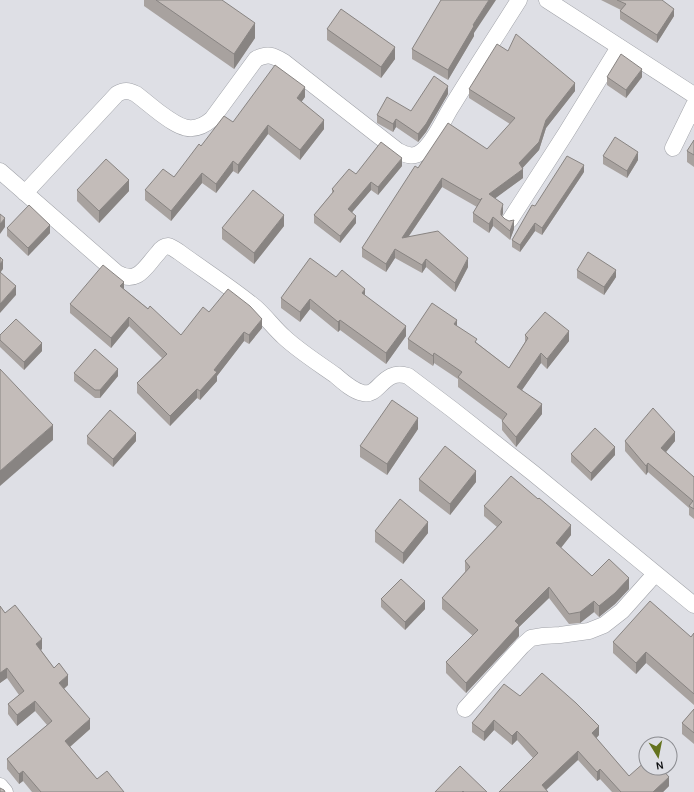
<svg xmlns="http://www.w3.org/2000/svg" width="694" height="792" viewBox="0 0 694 792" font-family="Karla,sans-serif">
<rect width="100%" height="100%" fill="#dedfe5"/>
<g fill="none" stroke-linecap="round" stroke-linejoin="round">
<g stroke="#a1a3a9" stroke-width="17">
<g id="minor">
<path d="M 547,0 L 694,95"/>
<path d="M 673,148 L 694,105"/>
<path d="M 0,171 L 117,273 C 138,285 145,267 158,253 C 160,250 164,246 168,246 C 172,247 176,250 179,252 C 205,271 232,288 256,308 C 266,317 274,328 284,337 C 299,351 318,363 335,375 C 343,382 353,391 363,393 C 380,397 382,368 408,376 L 453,410 L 533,473 L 694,605"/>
<path d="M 25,193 L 117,94 C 124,90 128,90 136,94 C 144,100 152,107 160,113 C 179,127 192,136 212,119 L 256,59 C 267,53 273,55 284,62 L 398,151 C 406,155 414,158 421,152 C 434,143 443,120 452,106 C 474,70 497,35 519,0"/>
<path d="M 510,220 L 566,133 L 619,47"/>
<path d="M 465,709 L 522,646 L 531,638 L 543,636 L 560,635 L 589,631 L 604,625 L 622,611 L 655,574"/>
<path d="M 0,786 L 5,792"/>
</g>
</g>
<use href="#minor" stroke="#fff" stroke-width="16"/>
</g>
<g fill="#a8a29f">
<path d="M 144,0 L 222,0 L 255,38 L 234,69 L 144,6 Z"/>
<path d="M 601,0 L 662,0 L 674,16 L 657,43 L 620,19 L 620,11 L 621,10 Z"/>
<path d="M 327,29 L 395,59 L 381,78 L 327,40 Z"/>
<path d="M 474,33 L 474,36 L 448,80 L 412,59 L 412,49 Z"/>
<path d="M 607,77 L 642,77 L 626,98 L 607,85 Z"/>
<path d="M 469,89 L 575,91 L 546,128 L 539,150 L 522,168 L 523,178 L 495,198 L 503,213 L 502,216 L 514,229 L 510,240 L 493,226 L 489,233 L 473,222 L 473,213 L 477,207 L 442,187 L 409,236 L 468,267 L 455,292 L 426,267 L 422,273 L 395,258 L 386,272 L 362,257 L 362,248 L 418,168 L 487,149 L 510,124 L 469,98 Z"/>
<path d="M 448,94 L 426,132 L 418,142 L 396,127 L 393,132 L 377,123 L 377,115 L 411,111 Z"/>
<path d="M 305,97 L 301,102 L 324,129 L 300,160 L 268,134 L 238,174 L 233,171 L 216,193 L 202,183 L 171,221 L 145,200 L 145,190 L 174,177 L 201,146 L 233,122 Z"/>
<path d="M 694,140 L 694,167 L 687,162 L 687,151 Z"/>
<path d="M 603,156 L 638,160 L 627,178 L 603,164 Z"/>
<path d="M 402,166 L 378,195 L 371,190 L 352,212 L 356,223 L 340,243 L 314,223 L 314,215 L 332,193 L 332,189 L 356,174 Z"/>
<path d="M 584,172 L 542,235 L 535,231 L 520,252 L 512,247 L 512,240 L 535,206 Z"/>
<path d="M 77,190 L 129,191 L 99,223 L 77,201 Z"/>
<path d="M 284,226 L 254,264 L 222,239 L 222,228 Z"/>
<path d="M 7,228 L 50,233 L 28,256 L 7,236 Z"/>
<path d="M 577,270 L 616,277 L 604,295 L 577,278 Z"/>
<path d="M 336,277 L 365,296 L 406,336 L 386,364 L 340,330 L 338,332 L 310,309 L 300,322 L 281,308 L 281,298 Z"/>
<path d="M 124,289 L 181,335 L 209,312 L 262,328 L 249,344 L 244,341 L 217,376 L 217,381 L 200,400 L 197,398 L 170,426 L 137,393 L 137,383 L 162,358 L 129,326 L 111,348 L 70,313 L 70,304 Z"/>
<path d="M 457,326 L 477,343 L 509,368 L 525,342 L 525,335 L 569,341 L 547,369 L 541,363 L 522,390 L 542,414 L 516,447 L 502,430 L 502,420 L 458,387 L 458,379 L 434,363 L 433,366 L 408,349 L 408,339 Z"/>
<path d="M 0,335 L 42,351 L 24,370 L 0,347 Z"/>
<path d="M 74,373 L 118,376 L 100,398 L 95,398 L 74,381 Z"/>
<path d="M 418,429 L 387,475 L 360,457 L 360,446 Z"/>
<path d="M 87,436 L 136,441 L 113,467 L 87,444 Z"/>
<path d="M 625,441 L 675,441 L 666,452 L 694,477 L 694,519 L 689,515 L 689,508 L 648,472 L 646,475 L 625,451 Z"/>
<path d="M 571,454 L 615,455 L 591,481 L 571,462 Z"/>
<path d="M 419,479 L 476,482 L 450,515 L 419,491 Z"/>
<path d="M 484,506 L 571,535 L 561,548 L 592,576 L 629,589 L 615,604 L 599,617 L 594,612 L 580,623 L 569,624 L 549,598 L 519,627 L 519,636 L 466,693 L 446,673 L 446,662 L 473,636 L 442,609 L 442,598 L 465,572 L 465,561 L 497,527 L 484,516 Z"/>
<path d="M 375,531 L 428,533 L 403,564 L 375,542 Z"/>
<path d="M 381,599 L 425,609 L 405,630 L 381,607 Z"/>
<path d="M 0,606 L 5,613 L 42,649 L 41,650 L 54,668 L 68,685 L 64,689 L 90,729 L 70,747 L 97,779 L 124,792 L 32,792 L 23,781 L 19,784 L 7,769 L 7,759 L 47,725 L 35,711 L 17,726 L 8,714 L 8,704 L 19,695 L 7,678 L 0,683 Z"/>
<path d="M 694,633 L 694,705 L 646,663 L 636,674 L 613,653 L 613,642 L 691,637 Z"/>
<path d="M 520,696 L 599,735 L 596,738 L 629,776 L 669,786 L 663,792 L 612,792 L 600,779 L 597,781 L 578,760 L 499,792 L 533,758 L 517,740 L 512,745 L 494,730 L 484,741 L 472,732 L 472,723 Z"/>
<path d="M 694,709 L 694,744 L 682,734 L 682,723 Z"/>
</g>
<g fill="#888482">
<path d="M 489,0 L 496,0 L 474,33 L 474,36 L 448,80 L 448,70 L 473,25 Z"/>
<path d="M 674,9 L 674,16 L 657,43 L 657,35 Z"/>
<path d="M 255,23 L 255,38 L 234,69 L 234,54 Z"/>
<path d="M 395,47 L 395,59 L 381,78 L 381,67 Z"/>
<path d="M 642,69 L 642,77 L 626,98 L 626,90 Z"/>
<path d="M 575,83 L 575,91 L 546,128 L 539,150 L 519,172 L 519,163 L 546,120 Z"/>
<path d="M 448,86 L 448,94 L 426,132 L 418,142 L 418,134 Z"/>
<path d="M 305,87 L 305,97 L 297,108 L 297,98 Z"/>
<path d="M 396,119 L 396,127 L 393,132 L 393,124 Z"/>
<path d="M 324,120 L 324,129 L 300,160 L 300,150 Z"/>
<path d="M 268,125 L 268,134 L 238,174 L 238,165 Z"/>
<path d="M 638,152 L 638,160 L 627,178 L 627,171 Z"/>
<path d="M 402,158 L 402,166 L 378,195 L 378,187 Z"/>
<path d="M 233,161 L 233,171 L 216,193 L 216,184 Z"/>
<path d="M 584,165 L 584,172 L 542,235 L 542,228 Z"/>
<path d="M 523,169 L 523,178 L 489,203 L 489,194 Z"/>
<path d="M 202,173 L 202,183 L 171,221 L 171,211 Z"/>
<path d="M 442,178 L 442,187 L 402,246 L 402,238 Z"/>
<path d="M 129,180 L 129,191 L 99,223 L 99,211 Z"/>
<path d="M 371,182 L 371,190 L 348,217 L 348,209 Z"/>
<path d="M 503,204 L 503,213 L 501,220 L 501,211 Z"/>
<path d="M 284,215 L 284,226 L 254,264 L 254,253 Z"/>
<path d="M 356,216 L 356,223 L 340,243 L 340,236 Z"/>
<path d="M 493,217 L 493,226 L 489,233 L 489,224 Z"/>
<path d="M 5,218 L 5,227 L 0,234 L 0,224 Z"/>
<path d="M 514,220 L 514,229 L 510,240 L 510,231 Z"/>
<path d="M 535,223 L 535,231 L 520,252 L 520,245 Z"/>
<path d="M 50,225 L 50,233 L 28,256 L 28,248 Z"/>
<path d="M 395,249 L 395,258 L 386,272 L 386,264 Z"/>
<path d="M 468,258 L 468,267 L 455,292 L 455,283 Z"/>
<path d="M 426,259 L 426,267 L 422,273 L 422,265 Z"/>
<path d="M 3,260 L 3,269 L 0,273 L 0,264 Z"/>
<path d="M 616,270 L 616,277 L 604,295 L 604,287 Z"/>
<path d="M 124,282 L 124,291 L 120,286 Z"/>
<path d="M 16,286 L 16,295 L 0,313 L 0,304 Z"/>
<path d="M 365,289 L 365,299 L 362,293 Z"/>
<path d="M 310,299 L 310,309 L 300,322 L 300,312 Z"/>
<path d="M 129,317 L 129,326 L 111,348 L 111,338 Z"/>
<path d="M 262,319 L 262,328 L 249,344 L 249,335 Z"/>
<path d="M 340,320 L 340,330 L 338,332 L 338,322 Z"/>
<path d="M 457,320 L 457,329 L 454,324 Z"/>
<path d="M 406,326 L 406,336 L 386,364 L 386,353 Z"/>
<path d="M 569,331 L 569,341 L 547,369 L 547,359 Z"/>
<path d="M 244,332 L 244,341 L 217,376 L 217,381 L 200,400 L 200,391 L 214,370 Z"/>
<path d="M 42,343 L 42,351 L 24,370 L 24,362 Z"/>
<path d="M 434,353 L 434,363 L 433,366 L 433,356 Z"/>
<path d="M 541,353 L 541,363 L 517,397 L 517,387 Z"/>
<path d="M 118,369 L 118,376 L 100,398 L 100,390 Z"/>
<path d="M 197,389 L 197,398 L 170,426 L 170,416 Z"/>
<path d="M 542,404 L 542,414 L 516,447 L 516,437 Z"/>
<path d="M 418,418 L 418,429 L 387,475 L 387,464 Z"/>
<path d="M 53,425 L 53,440 L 0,486 L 0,471 Z"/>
<path d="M 675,432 L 675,441 L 661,458 L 661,448 Z"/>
<path d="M 136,433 L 136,441 L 113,467 L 113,459 Z"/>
<path d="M 615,447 L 615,455 L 591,481 L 591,473 Z"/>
<path d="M 648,463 L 648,472 L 646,475 L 646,466 Z"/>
<path d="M 476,471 L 476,482 L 450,515 L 450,504 Z"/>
<path d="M 428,522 L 428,533 L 403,564 L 403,553 Z"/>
<path d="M 571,525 L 571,535 L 556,554 L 556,543 Z"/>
<path d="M 629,578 L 629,589 L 615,604 L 599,617 L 599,606 Z"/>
<path d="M 549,587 L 549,598 L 519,627 L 519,636 L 466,693 L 466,683 L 515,621 Z"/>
<path d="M 425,601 L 425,609 L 405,630 L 405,622 Z"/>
<path d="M 594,601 L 594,612 L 580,623 L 580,612 Z"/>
<path d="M 42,639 L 42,649 L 36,654 L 36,644 Z"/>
<path d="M 646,652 L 646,663 L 636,674 L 636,663 Z"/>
<path d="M 7,668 L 7,678 L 0,683 L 0,673 Z"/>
<path d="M 68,675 L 68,685 L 59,693 L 59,683 Z"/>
<path d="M 35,701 L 35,711 L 17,726 L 17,715 Z"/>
<path d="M 90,719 L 90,729 L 65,751 L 65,741 Z"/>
<path d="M 494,720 L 494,730 L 484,741 L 484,732 Z"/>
<path d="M 599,726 L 599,735 L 592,743 L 592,733 Z"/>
<path d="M 517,731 L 517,740 L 512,745 L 512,736 Z"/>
<path d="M 578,751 L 578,760 L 544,792 L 542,785 Z"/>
<path d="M 600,769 L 600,779 L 597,781 L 597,772 Z"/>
<path d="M 23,771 L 23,781 L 19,784 L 19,774 Z"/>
<path d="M 669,777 L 669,786 L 663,792 L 653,792 Z"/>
</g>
<g fill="#c3bcb9" stroke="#888482">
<path d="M 156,0 L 222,0 L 255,23 L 234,54 Z"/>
<path d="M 441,0 L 489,0 L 473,25 L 474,26 L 448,70 L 412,49 Z"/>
<path d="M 617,0 L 662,0 L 674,9 L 657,35 L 620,11 L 626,4 Z"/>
<path d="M 341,9 L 395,47 L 381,67 L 327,29 Z"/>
<path d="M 516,34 L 575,83 L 546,120 L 539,142 L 519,163 L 523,169 L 489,194 L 503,204 L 501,211 L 501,215 L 505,219 L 509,221 L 514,220 L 510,231 L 493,217 L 489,224 L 473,213 L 482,198 L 480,200 L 442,178 L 402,238 L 438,231 L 468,258 L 455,283 L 426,259 L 422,265 L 395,249 L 386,264 L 362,248 L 415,166 L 418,168 L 448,123 L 487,149 L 515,118 L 469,89 L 497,44 L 508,51 Z"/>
<path d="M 621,54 L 642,69 L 626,90 L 607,77 Z"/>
<path d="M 275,65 L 305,87 L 297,98 L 324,120 L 300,150 L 268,125 L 238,165 L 233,161 L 216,184 L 202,173 L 171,211 L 145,190 L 163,169 L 174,177 L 199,144 L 201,146 L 224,116 L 233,122 Z"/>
<path d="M 434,76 L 448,86 L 426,124 L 418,134 L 396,119 L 393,124 L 377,115 L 387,97 L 411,111 Z"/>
<path d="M 615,137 L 638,152 L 627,171 L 603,156 Z"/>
<path d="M 694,140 L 694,155 L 687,151 Z"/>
<path d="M 381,142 L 402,158 L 378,187 L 371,182 L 348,209 L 356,216 L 340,236 L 314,215 L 334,191 L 332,189 L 349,169 L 356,174 Z"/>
<path d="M 567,156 L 584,165 L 542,228 L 535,223 L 520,245 L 512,240 L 532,205 L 535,206 Z"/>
<path d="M 106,159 L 129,180 L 99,211 L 77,190 Z"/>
<path d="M 253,190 L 284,215 L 254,253 L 222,228 Z"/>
<path d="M 29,205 L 50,225 L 28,248 L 7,228 Z"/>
<path d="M 0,214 L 5,218 L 0,224 Z"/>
<path d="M 588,252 L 616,270 L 604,287 L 577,270 Z"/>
<path d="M 0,257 L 3,260 L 0,264 Z"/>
<path d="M 310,258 L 336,277 L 342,270 L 365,289 L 362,293 L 406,326 L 386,353 L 340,320 L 338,322 L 310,299 L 300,312 L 281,298 Z"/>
<path d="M 103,265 L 124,282 L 120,286 L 148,309 L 150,306 L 181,335 L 203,307 L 209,312 L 228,289 L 250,306 L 262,319 L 249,335 L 244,332 L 214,370 L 217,372 L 200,391 L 197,389 L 170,416 L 137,383 L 167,354 L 129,317 L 111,338 L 70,304 Z"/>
<path d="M 0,272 L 16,286 L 0,304 Z"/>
<path d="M 432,303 L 457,320 L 454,324 L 477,339 L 475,342 L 509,368 L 528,338 L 525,335 L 545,312 L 569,331 L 547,359 L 541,353 L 517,387 L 542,404 L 516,437 L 502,421 L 507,414 L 458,377 L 462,372 L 434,353 L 433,356 L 408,339 Z"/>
<path d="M 16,319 L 42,343 L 24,362 L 0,340 L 0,335 Z"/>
<path d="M 95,349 L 118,369 L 100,390 L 95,390 L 74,373 Z"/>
<path d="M 0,369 L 53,425 L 0,471 Z"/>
<path d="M 392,400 L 418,418 L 387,464 L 360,446 Z"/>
<path d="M 653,408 L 675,432 L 661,448 L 694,477 L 694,509 L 689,506 L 693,501 L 648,463 L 646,466 L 625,441 Z"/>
<path d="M 110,410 L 136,433 L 113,459 L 87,436 Z"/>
<path d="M 595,428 L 615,447 L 591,473 L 571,454 Z"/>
<path d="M 445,446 L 476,471 L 450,504 L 419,479 Z"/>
<path d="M 511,476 L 538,499 L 539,498 L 571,525 L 556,543 L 592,576 L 609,559 L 629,578 L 615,593 L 599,606 L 594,601 L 580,612 L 569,614 L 549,587 L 515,621 L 519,625 L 466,683 L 446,662 L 478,630 L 442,598 L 470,567 L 465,561 L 502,522 L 484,506 Z"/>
<path d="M 400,499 L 428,522 L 403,553 L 375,531 Z"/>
<path d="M 401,579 L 425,601 L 405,622 L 381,599 Z"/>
<path d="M 650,601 L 691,637 L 694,633 L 694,694 L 646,652 L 636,663 L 613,642 Z"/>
<path d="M 15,605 L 42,639 L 36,644 L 54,668 L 59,663 L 68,675 L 59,683 L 90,719 L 65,741 L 97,779 L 107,771 L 124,792 L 41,792 L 23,771 L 19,774 L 7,759 L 52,721 L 35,701 L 17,715 L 8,704 L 24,691 L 7,668 L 0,673 L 0,606 L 5,613 Z"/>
<path d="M 542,673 L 576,703 L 599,726 L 592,733 L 629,776 L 646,761 L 646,768 L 661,768 L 669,777 L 653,792 L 621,792 L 600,769 L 597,772 L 578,751 L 542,785 L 548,792 L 499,792 L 538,753 L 517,731 L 512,736 L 494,720 L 484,732 L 472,723 L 504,684 L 520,696 Z"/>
<path d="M 694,709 L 694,733 L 682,723 Z"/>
<path d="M 460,766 L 487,792 L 464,792 L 463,791 L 462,792 L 435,792 Z"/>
<path d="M 0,788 L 4,790 L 5,792 L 0,792 Z"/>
</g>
<g transform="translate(658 756) rotate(170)"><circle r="19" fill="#dedfe5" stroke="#8b8c90"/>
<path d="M0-3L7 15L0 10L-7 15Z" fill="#65731f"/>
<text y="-6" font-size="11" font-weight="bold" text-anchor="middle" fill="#0e0f11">N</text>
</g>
</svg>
